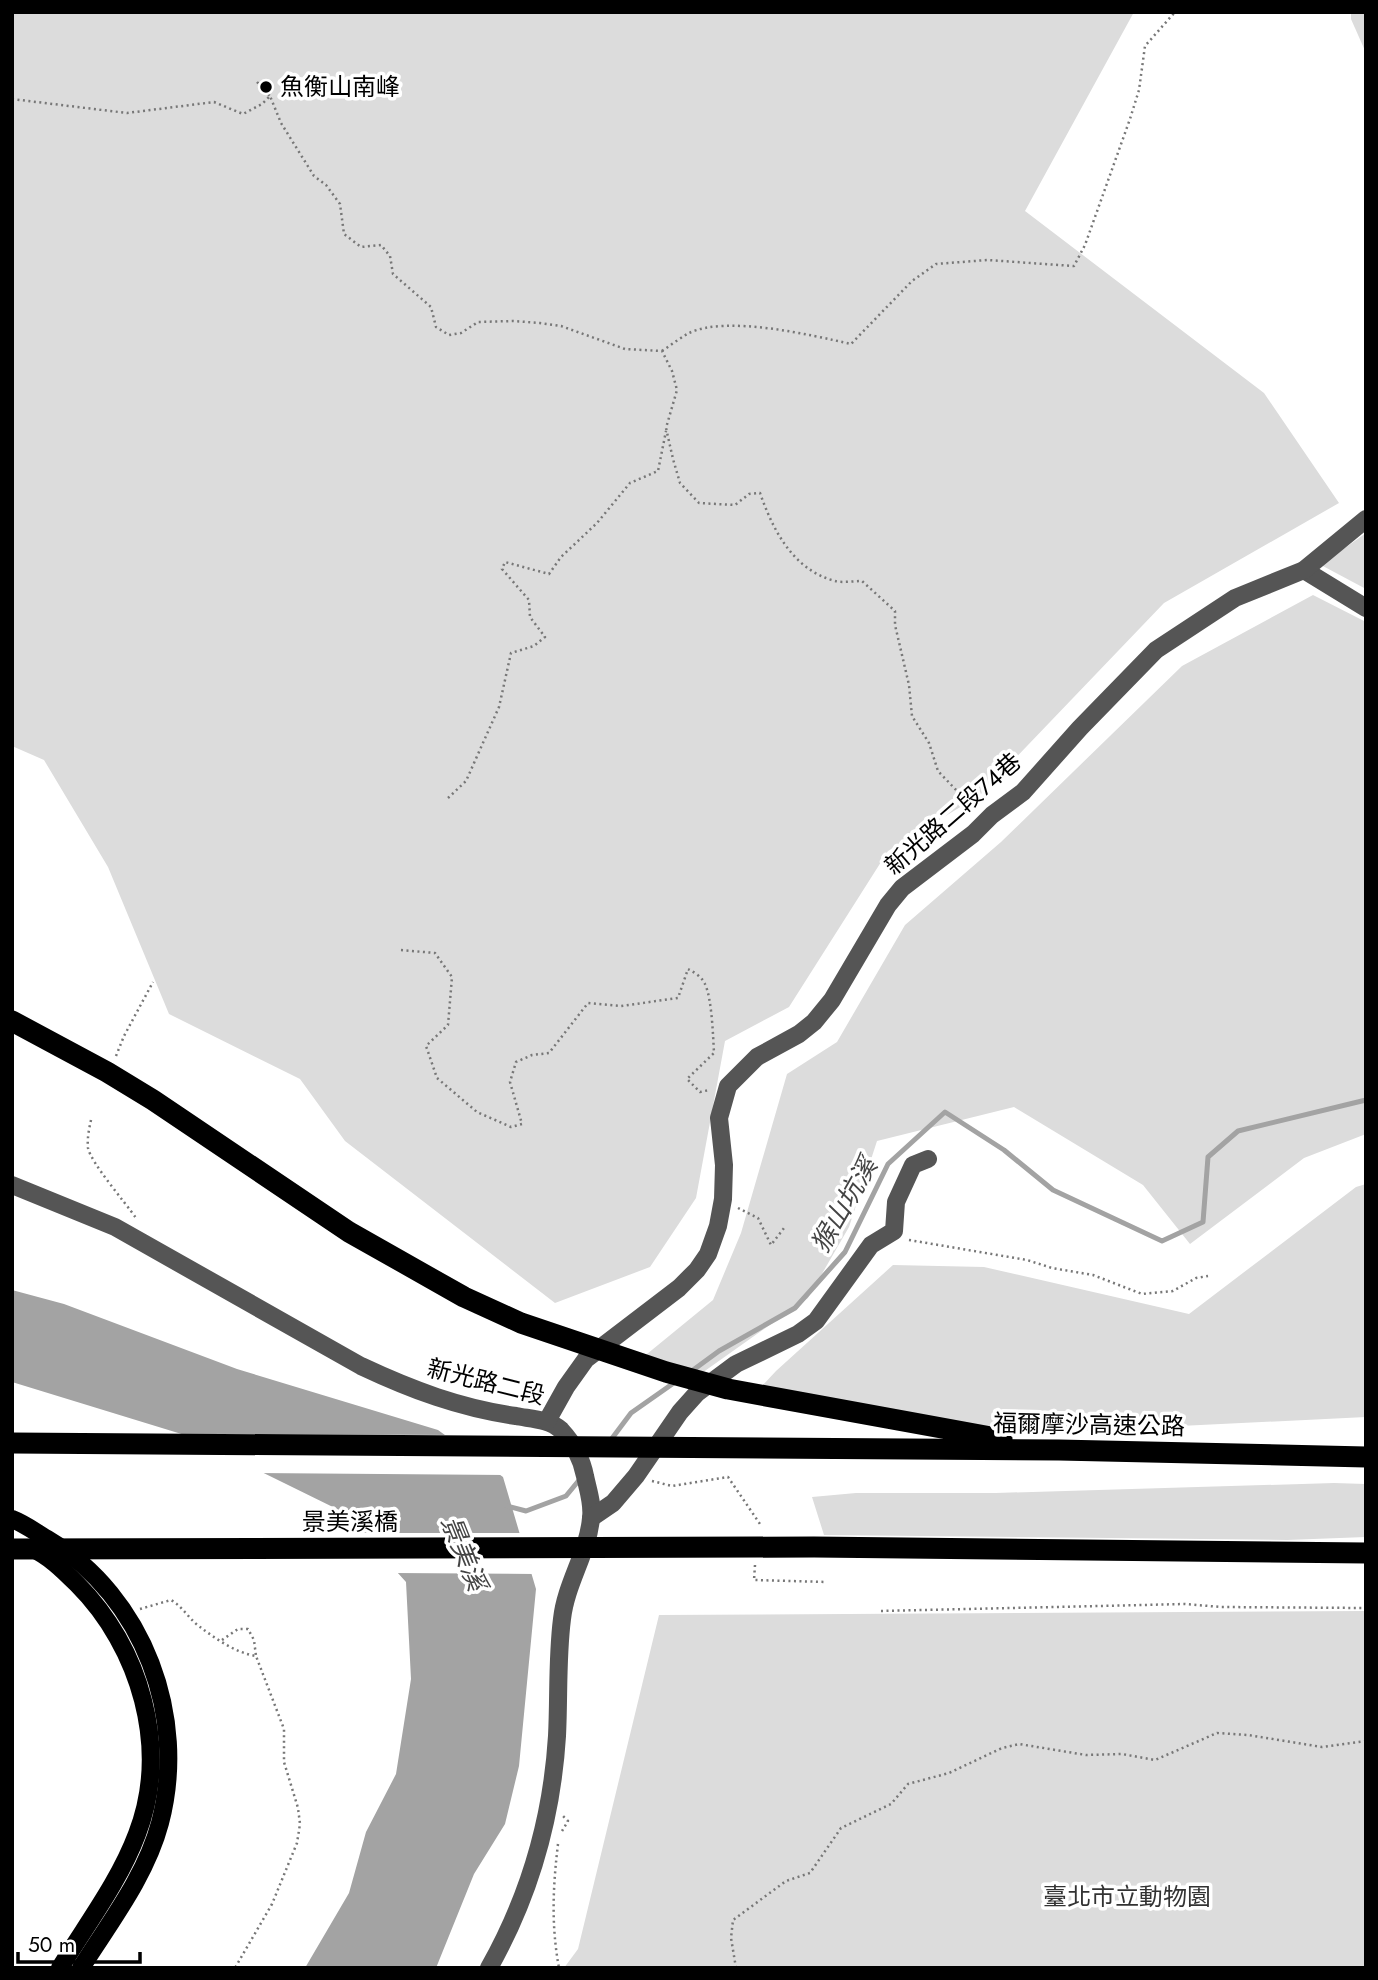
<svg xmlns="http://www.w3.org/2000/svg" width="1378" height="1980" viewBox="0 0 1378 1980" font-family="Jost,'Noto Sans TC',sans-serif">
<rect width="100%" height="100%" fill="#fff"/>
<g fill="#dcdcdc">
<path d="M 12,12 L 1134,12 L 1025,211 L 1264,393 L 1339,503 L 1164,603 L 980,795 L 888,851 L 789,1007 L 725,1041 L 696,1198 L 650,1267 L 555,1303 L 345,1141 L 300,1079 L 169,1014 L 108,867 L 44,760 L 12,746 Z"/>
<path d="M 1351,12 L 1366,12 L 1366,53 L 1351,19 Z"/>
<path d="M 1366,533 L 1366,589 L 1321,565 Z"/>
<path d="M 1313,595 L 1366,622 L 1366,1134 L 1304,1158 L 1190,1244 L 1143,1185 L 1014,1107 L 877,1141 L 849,1227 L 808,1298 L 685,1385 L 636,1363 L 713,1300 L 741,1233 L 787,1074 L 837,1042 L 905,925 L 1001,842 L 1182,666 Z"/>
<path d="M 1366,1184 L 1366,1417 L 993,1435 L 747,1402 L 776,1371 L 893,1265 L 984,1267 L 1189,1314 L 1356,1187 Z"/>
<path d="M 1334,1483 L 1366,1484 L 1366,1537 L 1287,1540 L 824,1535 L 812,1497 L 856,1493 L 996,1493 Z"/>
<path d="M 1366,1611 L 1366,1968 L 564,1968 L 578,1949 L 659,1615 Z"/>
</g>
<path fill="#a3a3a3" d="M 12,1290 L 64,1304 L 237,1369 L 438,1430 L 503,1477 L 536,1589 L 519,1766 L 505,1824 L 474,1874 L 436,1968 L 305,1968 L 349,1893 L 366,1832 L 396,1774 L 411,1679 L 406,1582 L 343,1512 L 188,1436 L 12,1382 Z"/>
<g fill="#fff">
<path d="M 167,1434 L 451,1435 L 506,1475 L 256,1473 L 187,1440 Z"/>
<path d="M 357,1533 L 523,1533 L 535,1574 L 394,1573 Z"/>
</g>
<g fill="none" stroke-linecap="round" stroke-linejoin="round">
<g stroke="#a3a3a3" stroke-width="5">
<path d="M 689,1373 L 719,1351 L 795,1308 L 845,1252 L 888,1164 L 945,1112 L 1004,1150 L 1053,1190 L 1162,1241 L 1203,1222 L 1208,1157 L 1238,1131 L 1366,1100"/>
<path d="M 610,1441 L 631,1413 L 678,1380"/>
<path d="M 507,1506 L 526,1511 L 566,1496 L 580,1479"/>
</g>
<g stroke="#777" stroke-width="2.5" stroke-dasharray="2 3.5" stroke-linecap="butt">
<path d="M 257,82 L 270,96"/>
<path d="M 12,99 L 127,113 L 214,102 L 243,114 L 262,104 L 270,96 L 281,123 L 314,176 L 326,185 L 340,204 L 344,234 L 361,247 L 381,245 L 390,256 L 393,274 L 431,307 L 436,327 L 449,335 L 461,333 L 478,322 L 513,321 L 540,323 L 561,326 L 625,349 L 662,351 L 672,371 L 677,390 L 666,428 L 673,459 L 680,483 L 699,503 L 735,505 L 749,494 L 760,493 C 773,530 793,570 835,581 C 843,583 853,581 862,581 L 895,611 L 895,625 L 909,685 L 912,716 L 929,743 L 938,771 L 958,792 L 970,785 L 982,802"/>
<path d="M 662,351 C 671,345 680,338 689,333 C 727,315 811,335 851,344 L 912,281 L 936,264 L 987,260 L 1074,266 L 1085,245 L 1130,119 L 1139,90 L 1145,46 L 1175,12"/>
<path d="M 448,798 L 466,781 L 499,707 L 511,653 L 534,646 L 545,637 L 530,617 L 529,600 L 502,569 L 505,562 L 549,574 L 561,557 L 597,523 L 630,483 L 658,471 L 666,431"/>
<path d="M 401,950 L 435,953 L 452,977 L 448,1025 L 426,1046 L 437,1078 L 477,1112 L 511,1127 L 522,1124 L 510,1082 L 516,1062 L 532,1055 L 549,1053 L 588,1003 L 621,1006 L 678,998 L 688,969 C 694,972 702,977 705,984 C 712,999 713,1036 714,1053 L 687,1079 L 700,1092 L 709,1090"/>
<path d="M 116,1056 L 124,1036 L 153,982"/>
<path d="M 91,1120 C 89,1129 87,1139 88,1148 C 91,1163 125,1202 136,1218"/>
<path d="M 738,1208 L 758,1218 L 771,1245 L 784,1228"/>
<path d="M 909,1240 L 1027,1260 L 1052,1268 L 1093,1275 L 1142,1294 L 1173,1291 L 1196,1278 L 1208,1276"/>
<path d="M 652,1481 L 672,1486 L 728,1477 L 760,1524 L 759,1527"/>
<path d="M 755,1565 L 754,1580 L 826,1582"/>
<path d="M 140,1609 L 171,1600 C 183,1607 189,1619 200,1627 C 216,1639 236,1653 256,1656 L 284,1729 L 284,1762 L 298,1808 L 300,1824 L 297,1843 L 272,1904 L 235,1968"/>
<path d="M 881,1611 L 1185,1604 L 1221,1607 L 1366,1608"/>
<path d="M 222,1640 L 238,1629 L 248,1629 L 254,1640 L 256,1656"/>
<path d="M 562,1831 L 568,1821 L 563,1816"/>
<path d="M 558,1844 C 553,1886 551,1925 559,1968"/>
<path d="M 736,1968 L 731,1938 L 733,1920 L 786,1881 L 810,1873 L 841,1828 L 891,1804 L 908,1784 L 949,1773 L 1002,1748 L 1019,1744 L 1086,1755 L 1122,1754 L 1155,1760 L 1217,1733 L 1248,1735 L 1322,1747 L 1366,1741"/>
</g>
<g stroke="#555" stroke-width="18">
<path d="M 1304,570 L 1366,608"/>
<path d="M 12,1185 L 115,1227 L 361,1366 C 412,1390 460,1408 516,1416 C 531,1419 549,1419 561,1430 C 573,1443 582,1460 585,1476 C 588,1490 593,1504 591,1518 C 588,1553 566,1583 562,1619 C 557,1658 559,1697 557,1736 C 552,1817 529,1897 489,1968"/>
<path d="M 547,1421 L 566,1387 L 586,1359 L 679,1288 L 697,1270 L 708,1254 L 718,1226 L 723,1199 L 724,1165 L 719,1118 L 728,1086 L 757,1057 L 799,1034 L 814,1022 L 832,1000 L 888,905 L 902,888 L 973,834 L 992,815 L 1023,792 L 1080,728 L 1156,650 L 1235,598 L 1304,570 L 1366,519"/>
<path d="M 591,1518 L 613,1503 L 636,1476 L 680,1412 L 697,1393 L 736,1364 L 798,1334 L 816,1321 L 871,1245 L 894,1231 L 896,1202 L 913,1165 L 928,1159"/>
</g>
<g stroke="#000" stroke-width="18">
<path d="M 12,1519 C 25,1524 37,1533 49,1540 C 144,1597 188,1717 160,1823 C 146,1876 110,1922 81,1968"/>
<path d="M 31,1548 C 49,1556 63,1570 77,1584 C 140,1647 170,1748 137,1834 C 119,1882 86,1925 60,1968"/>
</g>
<g stroke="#000" stroke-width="21">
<path d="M 12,1021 L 107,1072 L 153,1100 L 349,1232 L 464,1297 L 521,1323 L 666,1372 L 728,1389 L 1002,1439"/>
<path d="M 12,1443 L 1059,1450 L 1366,1457"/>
<path d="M 12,1549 L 814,1547 L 1366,1553"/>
</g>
</g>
<circle fill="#000" stroke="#fff" stroke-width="2.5" cx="266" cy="87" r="7"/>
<g text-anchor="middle" stroke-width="7" stroke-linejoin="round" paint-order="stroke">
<g font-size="24" fill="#000" stroke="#fff" text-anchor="start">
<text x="280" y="95">魚衡山南峰</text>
</g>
<g font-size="24" fill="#000" stroke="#fff">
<text transform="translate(953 814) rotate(-41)" y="8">新光路二段74巷</text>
<text transform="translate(486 1382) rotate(14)" y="8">新光路二段</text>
<text transform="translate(1089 1425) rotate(1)" y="8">福爾摩沙高速公路</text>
<text x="350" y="1530">景美溪橋</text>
</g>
<g font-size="24" fill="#333" stroke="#fff">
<text x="1127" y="1905">臺北市立動物園</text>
</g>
<g font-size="26" font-style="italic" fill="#444" stroke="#fff">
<text transform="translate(844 1205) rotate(-60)" y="9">猴山坑溪</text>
<text transform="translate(464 1553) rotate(68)" y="9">景美溪</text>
</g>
</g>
<rect width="1378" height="1980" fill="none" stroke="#000000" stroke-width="28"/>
<path d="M18 1952v10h122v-10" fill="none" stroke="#000000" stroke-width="3.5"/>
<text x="28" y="1952" font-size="21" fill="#000000" stroke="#ffffff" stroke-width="5" paint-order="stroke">50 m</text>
</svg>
